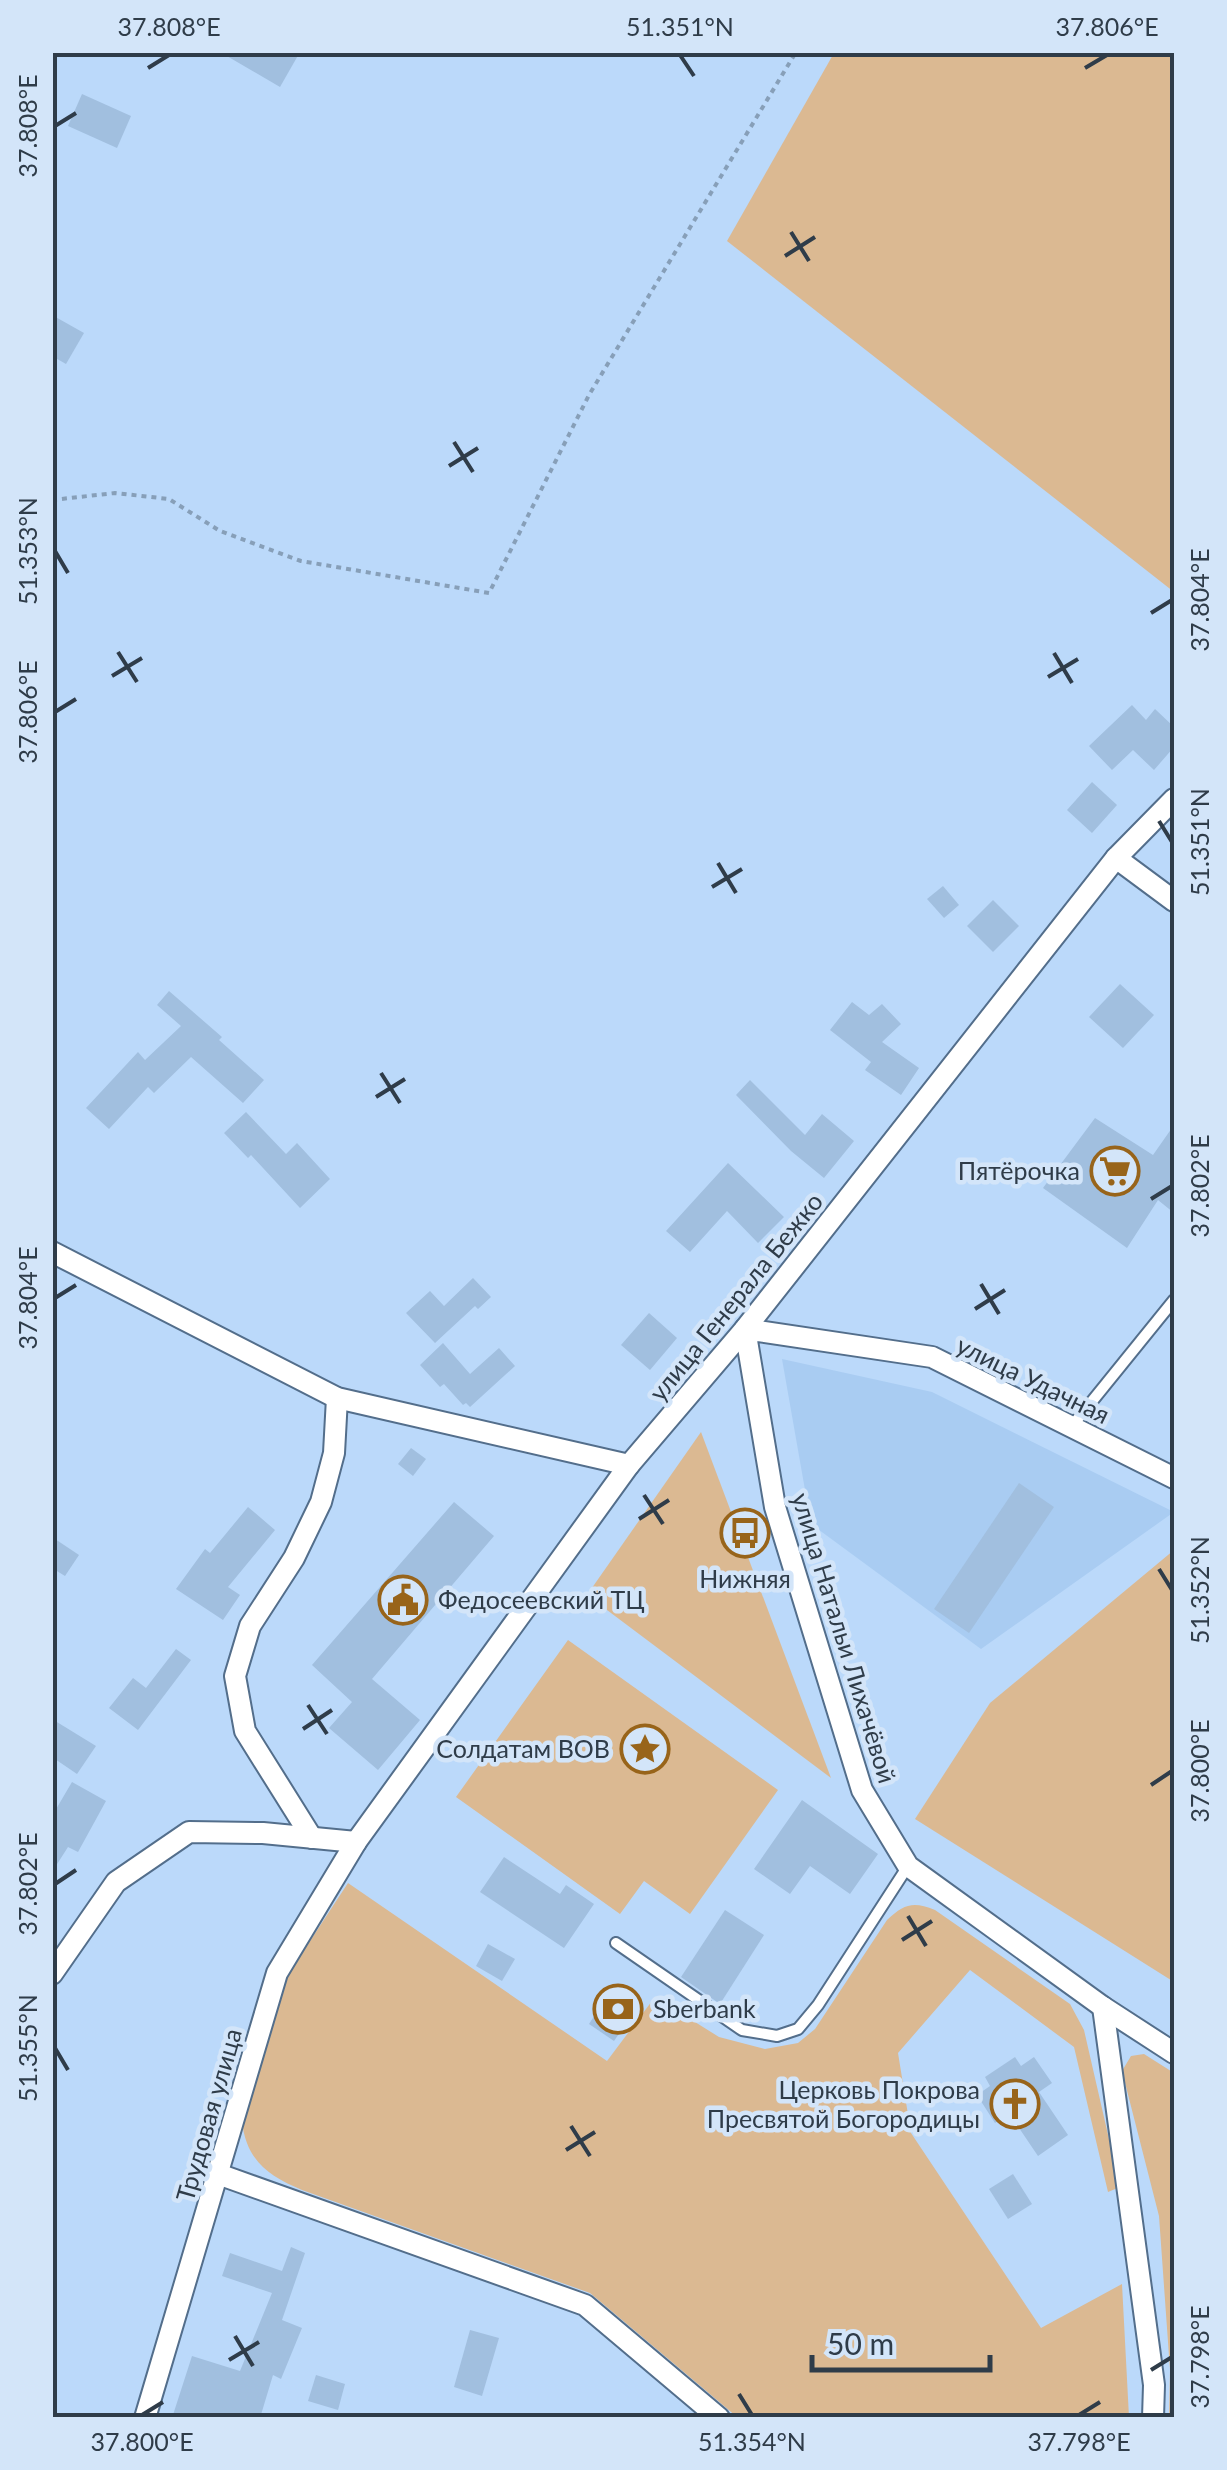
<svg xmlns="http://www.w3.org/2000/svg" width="1227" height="2470" viewBox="0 0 1227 2470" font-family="Lato,sans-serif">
<rect width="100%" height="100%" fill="#bbd9fa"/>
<path fill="#a9ccf2" d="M 782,1359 L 932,1392 L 1174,1512 L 981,1649 L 811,1524 Z"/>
<g fill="#dbb992">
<path d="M 834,53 L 1174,53 L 1174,592 L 727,241 Z"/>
<path d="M 701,1432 L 831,1778 L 587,1595 Z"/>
<path d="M 1174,1550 L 1174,1982 L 915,1819 L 990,1703 Z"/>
<path d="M 568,1640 L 778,1790 L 690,1914 L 644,1881 L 620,1914 L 456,1797 Z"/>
<path d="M 348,1883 L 607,2061 L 655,1997 L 719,2037 L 765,2049 L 798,2043 L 815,2029 L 887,1920 C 904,1904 913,1901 935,1910 L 1070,2004 L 1084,2030 L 1120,2187 L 1108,2192 L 1074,2047 L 970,1970 L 898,2053 L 911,2133 L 1041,2328 L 1122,2284 L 1129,2417 L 737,2417 L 590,2293 L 302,2190 C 268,2176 246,2160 242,2121 L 289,1973 Z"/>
<path d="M 1144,2054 L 1174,2073 L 1174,2417 L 1169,2417 L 1170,2370 L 1159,2216 L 1122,2071 L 1131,2056 Z"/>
</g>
<g fill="#a1bfdf">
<path d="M 220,52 L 300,52 L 280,87 Z"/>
<path d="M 82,94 L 131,116 L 117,148 L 68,126 Z"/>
<path d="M 52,315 L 84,333 L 66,364 L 52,356 Z"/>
<path d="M 1132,705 L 1146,720 L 1155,709 L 1174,727 L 1174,747 L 1154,770 L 1133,750 L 1112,770 L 1089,746 Z"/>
<path d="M 1092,782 L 1117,805 L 1092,833 L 1067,810 Z"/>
<path d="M 943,886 L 959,905 L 944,918 L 927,899 Z"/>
<path d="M 993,900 L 1019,926 L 993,952 L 967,926 Z"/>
<path d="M 1120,984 L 1154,1015 L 1123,1048 L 1089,1017 Z"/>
<path d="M 169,991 L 222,1037 L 219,1040 L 264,1080 L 243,1103 L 191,1057 L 154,1093 L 148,1087 L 109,1129 L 86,1108 L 138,1052 L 145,1060 L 181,1026 L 157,1005 Z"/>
<path d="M 852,1002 L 869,1015 L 882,1004 L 901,1024 L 882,1042 L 919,1068 L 901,1095 L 865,1070 L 871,1062 L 830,1030 Z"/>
<path d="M 750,1080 L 805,1135 L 822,1114 L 854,1141 L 824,1178 L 791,1151 L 736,1095 Z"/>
<path d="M 246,1112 L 286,1154 L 297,1143 L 330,1179 L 300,1208 L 251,1155 L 248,1158 L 224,1133 Z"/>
<path d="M 1095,1118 L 1153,1155 L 1174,1125 L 1174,1213 L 1158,1200 L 1127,1248 L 1043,1188 Z"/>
<path d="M 728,1163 L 784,1217 L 758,1243 L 727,1211 L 690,1252 L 666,1231 Z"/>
<path d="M 473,1278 L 491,1297 L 478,1309 L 475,1306 L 435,1343 L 406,1313 L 430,1291 L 444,1306 Z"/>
<path d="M 649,1313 L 677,1338 L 650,1370 L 621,1345 Z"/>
<path d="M 443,1343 L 470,1374 L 499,1348 L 515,1366 L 470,1407 L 466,1403 L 463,1405 L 444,1384 L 440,1387 L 420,1365 Z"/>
<path d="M 411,1448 L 426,1459 L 413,1476 L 398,1464 Z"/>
<path d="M 1019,1483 L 1054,1507 L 969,1633 L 934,1609 Z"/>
<path d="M 454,1502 L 494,1536 L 372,1679 L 420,1720 L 378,1770 L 329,1728 L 352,1702 L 312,1665 Z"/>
<path d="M 248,1507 L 275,1530 L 228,1587 L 240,1595 L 223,1620 L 176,1589 L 205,1549 L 210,1553 Z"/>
<path d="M 52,1537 L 79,1555 L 65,1576 L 52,1568 Z"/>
<path d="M 176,1649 L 191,1660 L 138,1730 L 109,1708 L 133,1678 L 146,1688 Z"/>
<path d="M 52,1719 L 96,1746 L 77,1774 L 52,1757 Z"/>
<path d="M 72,1782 L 106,1801 L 78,1852 L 68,1847 L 52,1872 L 52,1816 Z"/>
<path d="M 802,1800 L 878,1854 L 850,1894 L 810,1866 L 790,1894 L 754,1869 Z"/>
<path d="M 504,1857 L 560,1894 L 566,1885 L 594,1904 L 564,1948 L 480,1892 Z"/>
<path d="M 725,1910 L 764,1935 L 720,2004 L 681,1977 Z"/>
<path d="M 488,1944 L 515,1959 L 502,1981 L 476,1966 Z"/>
<path d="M 600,2007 L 627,2022 L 614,2041 L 589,2024 Z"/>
<path d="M 1015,2057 L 1021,2066 L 1034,2057 L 1052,2083 L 1039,2092 L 1068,2135 L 1038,2156 L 1009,2113 L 995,2123 L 977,2095 L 990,2086 L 985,2077 Z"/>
<path d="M 1013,2174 L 1032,2204 L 1008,2219 L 989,2189 Z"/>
<path d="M 291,2247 L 305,2253 L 282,2320 L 302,2328 L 281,2379 L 273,2375 L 260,2418 L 172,2418 L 192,2356 L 240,2371 L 272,2293 L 222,2276 L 230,2253 L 282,2271 Z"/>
<path d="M 470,2330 L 499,2338 L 482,2396 L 454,2387 Z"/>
<path d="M 316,2375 L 345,2384 L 338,2410 L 308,2401 Z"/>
</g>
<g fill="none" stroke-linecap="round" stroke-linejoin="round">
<g stroke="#536e8b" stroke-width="14">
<g id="lane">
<path d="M 1072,1426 L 1174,1300"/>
<path d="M 616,1943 L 742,2030 L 777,2036 L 798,2029 L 818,2005 L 908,1866"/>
</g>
</g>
<g stroke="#536e8b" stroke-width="24">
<g id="street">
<path d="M 1116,858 L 1174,901"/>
<path d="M 52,1252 L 337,1398 L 629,1465"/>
<path d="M 1174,1478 L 932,1357 L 745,1329 L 775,1507 L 862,1790 L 908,1866 L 1103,2007 L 1174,2053"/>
<path d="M 312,1838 L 245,1731 L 235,1676 L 250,1626 L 294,1558 L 321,1502 L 334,1453 L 337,1398"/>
<path d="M 52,1974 L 116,1882 L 189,1832 L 263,1833 L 356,1842"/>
<path d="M 1103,2007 L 1154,2385 L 1153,2418"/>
<path d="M 218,2174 L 585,2305 L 719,2418"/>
<path d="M 145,2418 L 277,1973 L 356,1842 L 629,1465 L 745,1329 L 1116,858 L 1174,799"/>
</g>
</g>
<path stroke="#879fb8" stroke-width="4" stroke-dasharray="5 5" stroke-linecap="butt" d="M 52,500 L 115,493 L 169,499 L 220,531 L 301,561 L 489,593 L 589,395 L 796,52"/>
<use href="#lane" stroke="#fff" stroke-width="10"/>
<use href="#street" stroke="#fff" stroke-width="20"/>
</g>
<path fill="none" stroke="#2f3c49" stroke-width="4" d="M 680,55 L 694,76M 148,68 L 169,55M 1085,68 L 1107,55M 55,126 L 76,113M 791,232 L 809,261M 785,256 L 815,237M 454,442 L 473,472M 449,466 L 478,448M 55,551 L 68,573M 1151,613 L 1172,600M 118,652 L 137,682M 1054,653 L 1072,683M 112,676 L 142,658M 1048,677 L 1078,659M 55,712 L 76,699M 1159,821 L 1172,842M 718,863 L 736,893M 712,887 L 742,869M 381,1073 L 400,1103M 376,1097 L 405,1079M 1151,1199 L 1172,1186M 981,1284 L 999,1314M 55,1298 L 76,1285M 975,1309 L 1005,1290M 644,1495 L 663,1524M 639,1519 L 669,1500M 1159,1569 L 1172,1590M 308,1705 L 327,1734M 303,1729 L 332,1710M 1151,1785 L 1172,1771M 55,1884 L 76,1870M 908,1916 L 926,1946M 902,1940 L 932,1921M 55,2048 L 68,2070M 571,2126 L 590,2156M 566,2150 L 595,2132M 235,2336 L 253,2366M 229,2360 L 259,2342M 1151,2370 L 1172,2357M 739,2394 L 752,2415M 142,2415 L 163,2402M 1079,2415 L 1100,2402"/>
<defs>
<g id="supermarket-ring" transform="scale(2.5)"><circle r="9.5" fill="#d3e5f9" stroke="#98641a" stroke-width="1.5"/><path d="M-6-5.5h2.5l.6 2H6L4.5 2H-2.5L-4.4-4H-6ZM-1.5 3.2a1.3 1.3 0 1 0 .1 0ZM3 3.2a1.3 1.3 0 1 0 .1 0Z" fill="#98641a"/></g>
<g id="bus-ring" transform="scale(2.5)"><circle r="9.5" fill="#d3e5f9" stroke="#98641a" stroke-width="1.5"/><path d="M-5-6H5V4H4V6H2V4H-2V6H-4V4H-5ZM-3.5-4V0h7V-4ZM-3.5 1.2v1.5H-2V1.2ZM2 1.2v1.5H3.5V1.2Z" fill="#98641a"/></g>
<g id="civic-ring" transform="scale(2.5)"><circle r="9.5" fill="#d3e5f9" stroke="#98641a" stroke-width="1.5"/><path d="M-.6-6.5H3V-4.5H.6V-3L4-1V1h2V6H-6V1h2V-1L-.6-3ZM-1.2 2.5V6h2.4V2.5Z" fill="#98641a"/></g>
<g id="sight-ring" transform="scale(2.5)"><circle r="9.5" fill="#d3e5f9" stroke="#98641a" stroke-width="1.5"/><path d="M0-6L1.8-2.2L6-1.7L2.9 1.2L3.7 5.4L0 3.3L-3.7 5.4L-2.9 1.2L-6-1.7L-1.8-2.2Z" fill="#98641a"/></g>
<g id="bank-ring" transform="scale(2.5)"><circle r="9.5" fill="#d3e5f9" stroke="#98641a" stroke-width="1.5"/><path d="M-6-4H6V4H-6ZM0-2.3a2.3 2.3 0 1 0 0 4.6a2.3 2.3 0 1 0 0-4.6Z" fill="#98641a"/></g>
<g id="church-ring" transform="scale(2.5)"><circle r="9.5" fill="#d3e5f9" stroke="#98641a" stroke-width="1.5"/><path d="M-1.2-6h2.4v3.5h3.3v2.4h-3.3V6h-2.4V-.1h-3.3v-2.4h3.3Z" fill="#98641a"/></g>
</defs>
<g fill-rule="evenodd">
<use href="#supermarket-ring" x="1115" y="1171"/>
<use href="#bus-ring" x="745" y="1533"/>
<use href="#civic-ring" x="403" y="1600"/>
<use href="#sight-ring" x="645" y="1749"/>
<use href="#bank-ring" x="618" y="2009"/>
<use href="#church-ring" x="1015" y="2104"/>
</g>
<g text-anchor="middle" stroke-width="9" stroke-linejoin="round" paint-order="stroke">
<g font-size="25" fill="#2f3c49" stroke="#d3e5f9" text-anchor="end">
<text x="1080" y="1180">Пятёрочка</text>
<text x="745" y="1588" text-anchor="middle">Нижняя</text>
<text x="438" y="1609" text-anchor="start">Федосеевский ТЦ</text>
<text x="610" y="1758">Солдатам ВОВ</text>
<text x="653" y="2018" text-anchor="start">Sberbank</text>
<text x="980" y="2099">Церковь Покрова<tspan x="980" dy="29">Пресвятой Богородицы</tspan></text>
</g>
<g font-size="25" fill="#2f3c49" stroke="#d3e5f9">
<text transform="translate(736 1297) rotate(-51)" y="9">улица Генерала Бежко</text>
<text transform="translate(1033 1380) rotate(26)" y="9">улица Удачная</text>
<text transform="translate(844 1638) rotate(73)" y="9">улица Натальи Лихачёвой</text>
<text transform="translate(209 2115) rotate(-74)" y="9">Трудовая улица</text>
</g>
</g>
<rect width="1227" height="2470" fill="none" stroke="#d3e5f9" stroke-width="110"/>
<path d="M812 2355v15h178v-15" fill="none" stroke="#2f3c49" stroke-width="5"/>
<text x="827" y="2355" font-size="30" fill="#2f3c49" stroke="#d3e5f9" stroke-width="8" paint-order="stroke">50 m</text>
<rect x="55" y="55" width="1117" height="2360" fill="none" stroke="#2f3c49" stroke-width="4"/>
<g font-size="25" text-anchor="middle" fill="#2f3c49">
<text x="169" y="36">37.808°E</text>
<text x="680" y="36">51.351°N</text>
<text x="1107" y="36">37.806°E</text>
<text transform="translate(28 126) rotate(-90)" y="9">37.808°E</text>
<text transform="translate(28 551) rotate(-90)" y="9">51.353°N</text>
<text transform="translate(1200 600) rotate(-90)" y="9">37.804°E</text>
<text transform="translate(28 712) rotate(-90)" y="9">37.806°E</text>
<text transform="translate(1200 842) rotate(-90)" y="9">51.351°N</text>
<text transform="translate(1200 1186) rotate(-90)" y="9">37.802°E</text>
<text transform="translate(28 1298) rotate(-90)" y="9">37.804°E</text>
<text transform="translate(1200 1590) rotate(-90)" y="9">51.352°N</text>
<text transform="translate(1200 1771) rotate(-90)" y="9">37.800°E</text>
<text transform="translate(28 1884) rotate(-90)" y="9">37.802°E</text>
<text transform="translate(28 2048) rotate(-90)" y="9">51.355°N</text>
<text transform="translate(1200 2357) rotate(-90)" y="9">37.798°E</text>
<text x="142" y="2451">37.800°E</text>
<text x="752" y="2451">51.354°N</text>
<text x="1079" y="2451">37.798°E</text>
</g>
</svg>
